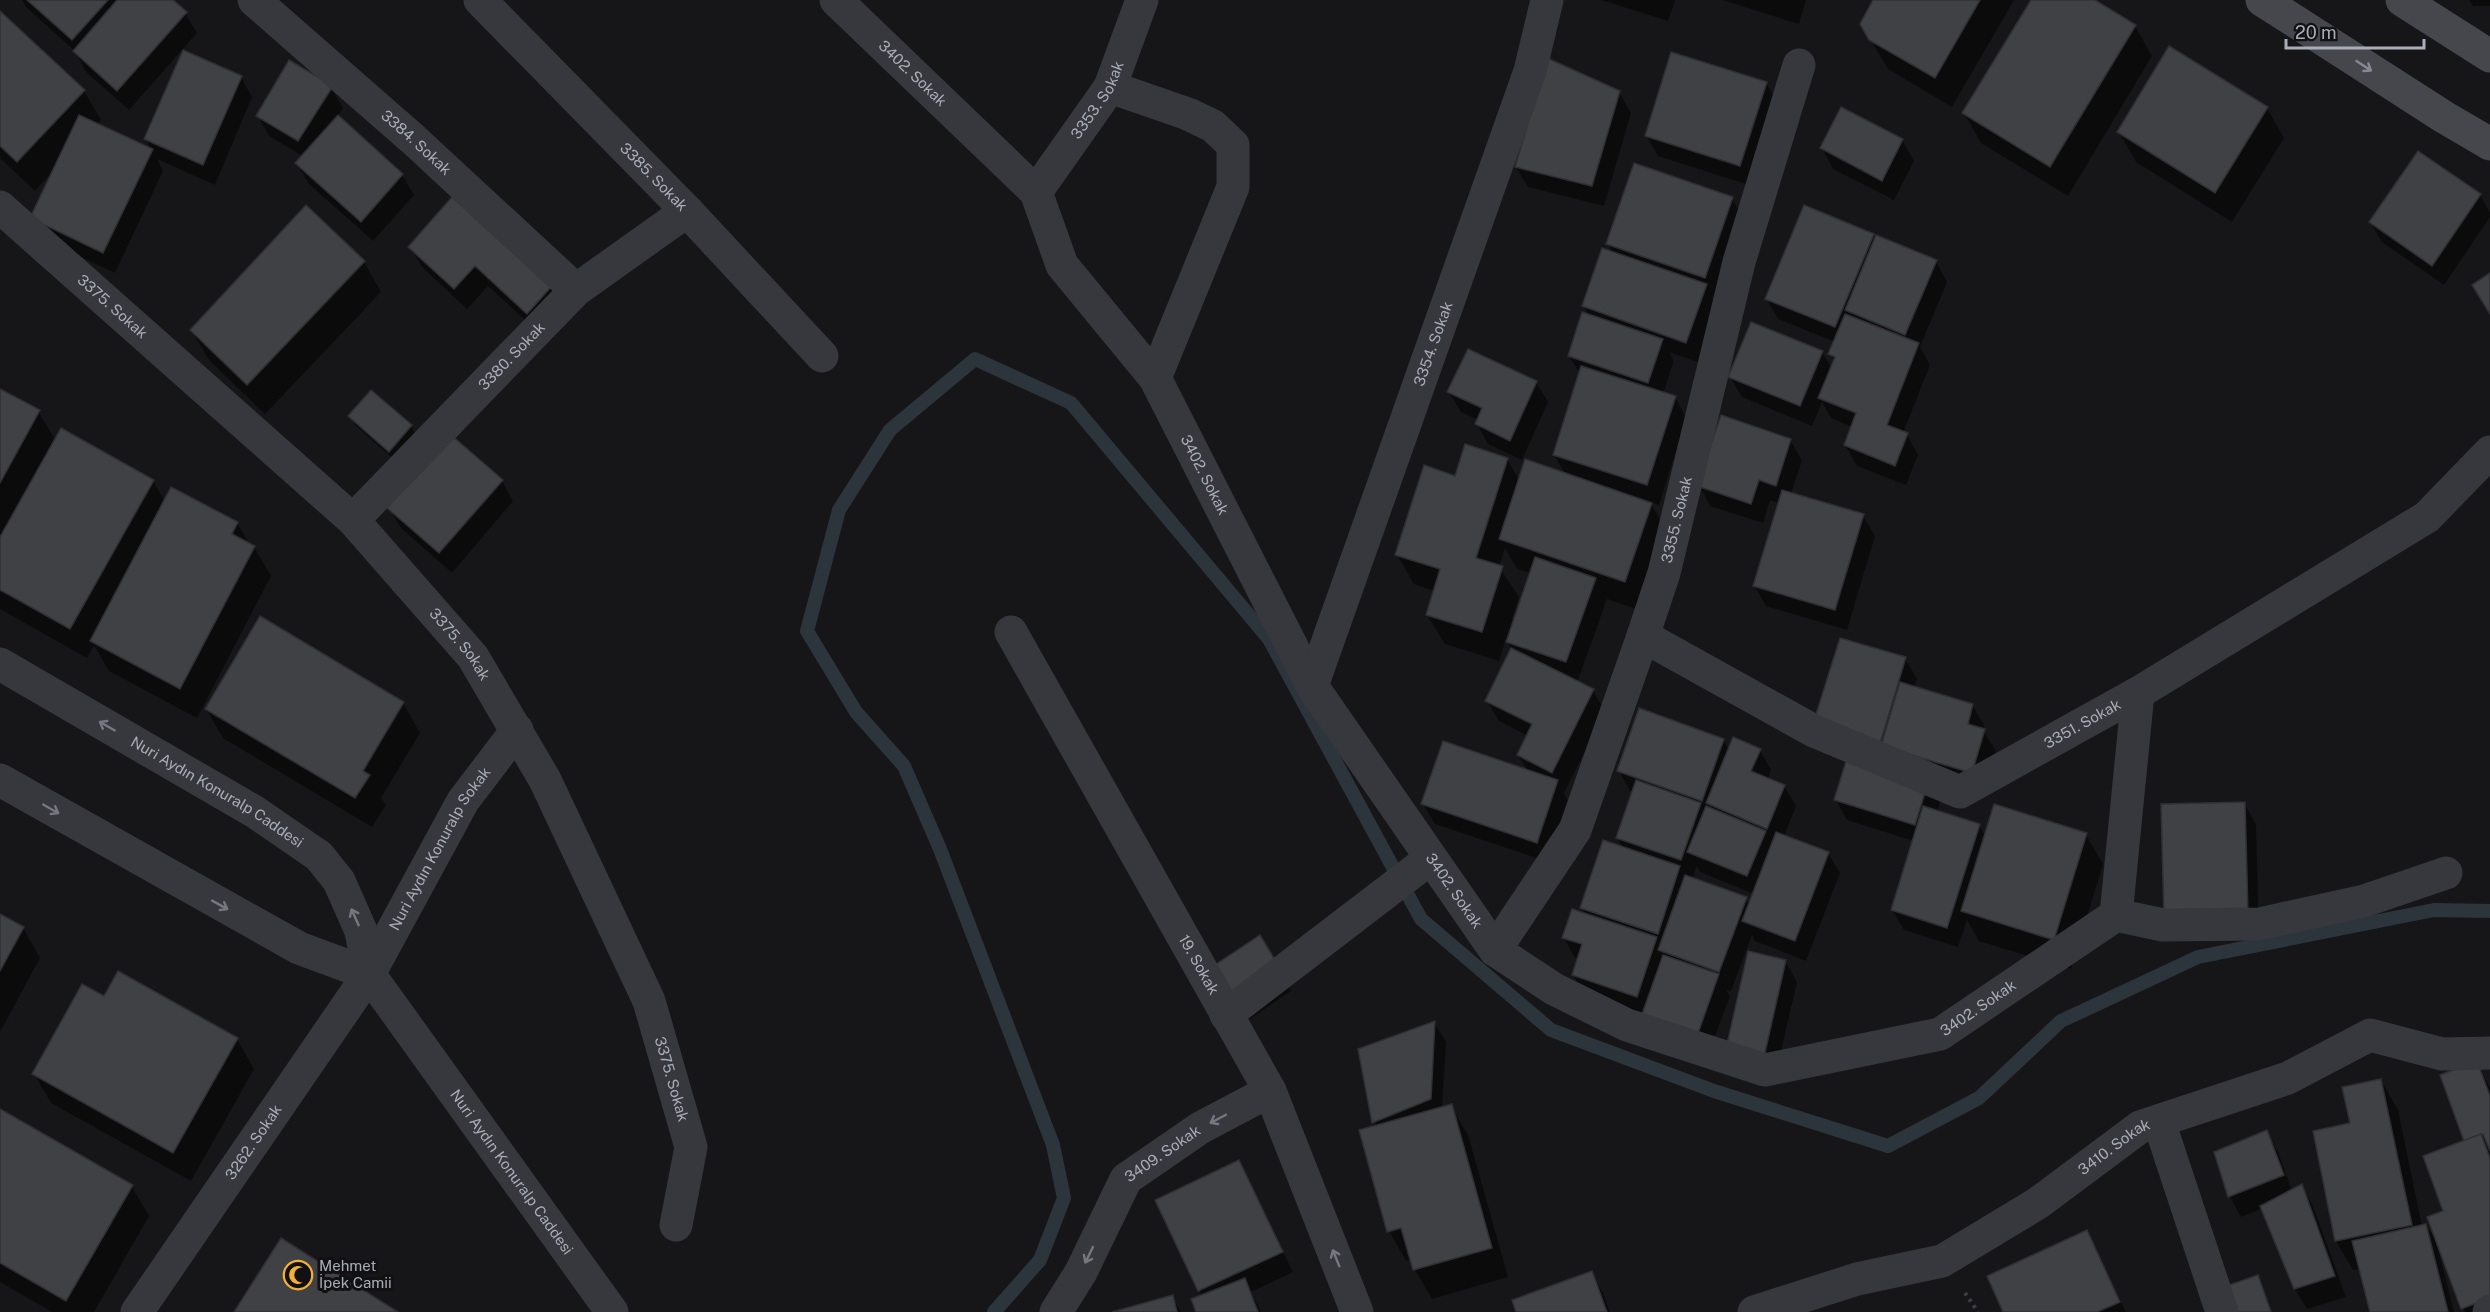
<svg xmlns="http://www.w3.org/2000/svg" width="2490" height="1312" viewBox="0 0 2490 1312" font-family="'Public Sans',sans-serif">
<rect width="100%" height="100%" fill="#161618"/>
<g fill="#0007" fill-rule="evenodd">
<path d="M 22,0 L 171,0 L 185,13 L 197,33 L 129,110 L 86,72 L 75,51 L 26,7 Z"/>
<path d="M 1601,0 L 1675,0 L 1668,21 Z"/>
<path d="M 1722,0 L 1806,0 L 1799,24 Z"/>
<path d="M 1875,0 L 2014,0 L 1952,107 L 1888,69 L 1861,24 Z"/>
<path d="M 2033,0 L 2092,0 L 2135,26 L 2152,56 L 2068,196 L 1981,143 L 1964,113 Z"/>
<path d="M 2469,0 L 2490,0 L 2490,6 L 2473,6 Z"/>
<path d="M 0,13 L 84,91 L 101,120 L 97,125 L 152,151 L 146,139 L 241,77 L 252,97 L 215,185 L 157,159 L 163,171 L 115,273 L 43,239 L 53,171 L 35,191 L 0,158 Z"/>
<path d="M 1766,83 L 1778,103 L 1752,186 L 1658,156 L 1647,136 Z"/>
<path d="M 331,87 L 343,108 L 337,117 L 402,175 L 414,195 L 373,241 L 309,184 L 297,164 L 303,156 L 269,136 L 258,116 Z"/>
<path d="M 1619,92 L 1631,113 L 1604,206 L 1528,187 L 1516,167 Z"/>
<path d="M 2267,108 L 2284,138 L 2232,222 L 2136,162 L 2119,132 Z"/>
<path d="M 1841,109 L 1902,140 L 1914,161 L 1894,200 L 1833,169 L 1822,148 Z"/>
<path d="M 2480,195 L 2490,213 L 2490,217 L 2444,285 L 2382,242 L 2370,222 Z"/>
<path d="M 1732,199 L 1744,219 L 1716,298 L 1712,297 L 1717,306 L 1698,362 L 1669,352 L 1674,361 L 1663,394 L 1675,397 L 1686,418 L 1659,505 L 1650,502 L 1668,534 L 1642,611 L 1607,599 L 1577,683 L 1593,691 L 1605,711 L 1564,793 L 1568,801 L 1548,862 L 1435,824 L 1423,804 L 1528,771 L 1518,755 L 1528,736 L 1499,721 L 1487,701 L 1512,650 L 1506,639 L 1499,661 L 1445,644 L 1427,615 L 1435,591 L 1414,584 L 1397,555 L 1456,477 L 1507,459 L 1520,481 L 1566,475 L 1554,455 L 1580,374 L 1569,356 L 1589,316 L 1584,306 L 1613,254 L 1608,244 ZM 1505,548 L 1517,569 L 1531,573 L 1515,620 L 1512,619 L 1519,597 L 1499,567 Z"/>
<path d="M 452,200 L 550,288 L 561,309 L 539,333 L 488,286 L 467,309 L 422,267 L 410,247 Z"/>
<path d="M 1873,235 L 1876,240 L 1936,261 L 1947,282 L 1920,347 L 1930,365 L 1903,433 L 1907,435 L 1918,455 L 1906,485 L 1857,466 L 1845,445 L 1852,427 L 1831,418 L 1822,402 L 1812,426 L 1742,397 L 1730,377 L 1822,352 L 1832,369 L 1835,362 L 1830,354 L 1835,342 L 1778,319 L 1766,298 Z"/>
<path d="M 364,262 L 381,292 L 265,414 L 209,360 L 191,330 Z"/>
<path d="M 1536,382 L 1548,402 L 1522,460 L 1488,444 L 1477,424 L 1478,420 L 1461,412 L 1449,392 Z"/>
<path d="M 0,390 L 38,411 L 56,441 L 153,481 L 165,502 L 237,523 L 250,545 L 254,547 L 271,576 L 197,718 L 109,671 L 94,645 L 87,658 L 0,609 Z"/>
<path d="M 350,416 L 411,426 L 416,436 L 395,460 L 356,426 Z"/>
<path d="M 1790,440 L 1802,460 L 1791,494 L 1863,516 L 1875,536 L 1847,630 L 1766,606 L 1754,585 L 1779,503 L 1770,500 L 1763,523 L 1710,506 L 1699,485 Z"/>
<path d="M 502,481 L 513,501 L 452,573 L 401,528 L 389,508 Z"/>
<path d="M 1905,659 L 1917,679 L 1914,688 L 1972,705 L 1984,725 L 1983,730 L 1996,751 L 1983,793 L 1928,781 L 1940,802 L 1937,812 L 1979,825 L 1985,836 L 2086,835 L 2103,864 L 2071,969 L 1979,941 L 1967,920 L 1958,947 L 1904,930 L 1892,910 L 1914,841 L 1847,820 L 1835,799 Z"/>
<path d="M 403,703 L 420,733 L 381,798 L 386,805 L 372,827 L 223,738 L 206,709 Z"/>
<path d="M 1723,740 L 1729,750 L 1760,750 L 1771,770 L 1768,779 L 1784,786 L 1796,806 L 1784,836 L 1828,853 L 1840,873 L 1806,961 L 1755,941 L 1752,935 L 1731,991 L 1726,990 L 1730,996 L 1708,1055 L 1585,995 L 1573,975 L 1578,959 L 1575,958 L 1564,938 L 1586,915 L 1582,908 L 1624,849 L 1617,838 L 1634,792 L 1630,791 L 1619,771 ZM 1697,866 L 1700,872 L 1754,894 L 1749,905 L 1746,899 L 1692,879 Z"/>
<path d="M 2244,803 L 2256,824 L 2259,933 L 2163,806 Z"/>
<path d="M 0,916 L 23,928 L 40,958 L 0,1032 Z"/>
<path d="M 1260,937 L 1291,991 L 1244,1023 Z"/>
<path d="M 1785,961 L 1797,982 L 1775,1077 L 1739,1069 Z"/>
<path d="M 105,998 L 237,1039 L 254,1069 L 191,1181 L 51,1103 L 34,1074 Z"/>
<path d="M 1434,1022 L 1446,1042 L 1442,1108 L 1451,1106 L 1468,1135 L 1508,1277 L 1432,1299 L 1415,1270 L 1412,1259 L 1406,1261 L 1389,1231 L 1376,1127 L 1360,1050 Z"/>
<path d="M 2477,1063 L 2490,1088 L 2490,1312 L 2465,1312 L 2440,1248 L 2438,1248 L 2454,1312 L 2371,1312 L 2361,1269 L 2353,1270 L 2336,1241 L 2352,1125 L 2381,1080 L 2398,1110 L 2422,1226 L 2426,1225 L 2439,1245 L 2445,1212 L 2467,1142 Z"/>
<path d="M 0,1110 L 132,1187 L 149,1216 L 94,1312 L 52,1312 L 0,1282 Z"/>
<path d="M 2266,1132 L 2278,1152 L 2292,1191 L 2302,1186 L 2313,1206 L 2346,1297 L 2307,1309 L 2295,1289 L 2263,1208 L 2241,1217 L 2230,1197 L 2215,1153 Z"/>
<path d="M 1238,1162 L 1293,1272 L 1251,1292 L 1261,1312 L 1197,1312 L 1202,1296 L 1157,1201 Z"/>
<path d="M 2086,1232 L 2126,1312 L 2005,1312 Z"/>
<path d="M 1591,1273 L 1603,1293 L 1610,1312 L 1518,1312 Z"/>
<path d="M 1172,1297 L 1181,1312 L 1118,1312 Z"/>
</g>
<g fill="none" stroke-linecap="round" stroke-linejoin="round">
<path stroke="#2c353c" stroke-width="14" d="M 994,1312 L 1040,1260 L 1064,1198 L 1053,1145 L 940,849 L 904,766 L 856,712 L 807,631 L 839,510 L 890,430 L 975,359 L 1071,403 L 1269,639 L 1421,919 L 1551,1030 L 1714,1091 L 1888,1146 L 1979,1098 L 2061,1021 L 2198,957 L 2434,910 L 2490,911"/>
</g>
<g fill="#404145" stroke="#303034" stroke-width="1.5">
<path d="M 27,0 L 108,0 L 72,40 Z"/>
<path d="M 117,0 L 173,0 L 187,12 L 117,91 L 73,51 Z"/>
<path d="M 1873,0 L 1980,0 L 1935,78 L 1869,40 L 1860,24 Z"/>
<path d="M 2031,0 L 2095,0 L 2136,25 L 2050,167 L 1962,113 Z"/>
<path d="M 0,11 L 85,90 L 17,162 L 0,146 Z"/>
<path d="M 2169,46 L 2268,107 L 2215,193 L 2117,132 Z"/>
<path d="M 183,50 L 242,76 L 203,165 L 144,139 Z"/>
<path d="M 1671,52 L 1767,82 L 1740,166 L 1645,136 Z"/>
<path d="M 1547,58 L 1620,91 L 1592,186 L 1515,167 Z"/>
<path d="M 289,60 L 333,86 L 298,141 L 256,116 Z"/>
<path d="M 1841,107 L 1903,139 L 1882,181 L 1820,148 Z"/>
<path d="M 79,115 L 153,149 L 103,253 L 30,218 Z"/>
<path d="M 338,115 L 403,174 L 361,222 L 295,163 Z"/>
<path d="M 2418,151 L 2481,194 L 2432,266 L 2369,222 Z"/>
<path d="M 1634,163 L 1733,197 L 1705,278 L 1606,244 Z"/>
<path d="M 452,197 L 551,287 L 527,314 L 475,266 L 454,289 L 408,247 Z"/>
<path d="M 306,205 L 365,261 L 247,385 L 190,330 Z"/>
<path d="M 1804,205 L 1874,234 L 1835,327 L 1765,299 Z"/>
<path d="M 1876,235 L 1937,260 L 1905,335 L 1845,310 Z"/>
<path d="M 1602,248 L 1707,284 L 1686,343 L 1582,306 Z"/>
<path d="M 2490,273 L 2490,314 L 2472,285 Z"/>
<path d="M 1582,312 L 1663,339 L 1648,383 L 1568,356 Z"/>
<path d="M 1845,314 L 1919,343 L 1887,425 L 1908,433 L 1895,466 L 1844,445 L 1856,413 L 1818,398 L 1835,357 L 1828,354 Z"/>
<path d="M 1751,322 L 1823,351 L 1800,406 L 1728,377 Z"/>
<path d="M 1468,349 L 1537,381 L 1510,441 L 1475,424 L 1482,408 L 1447,392 Z"/>
<path d="M 1581,366 L 1676,396 L 1647,485 L 1553,455 Z"/>
<path d="M 0,389 L 40,410 L 0,483 Z"/>
<path d="M 371,390 L 412,425 L 389,452 L 348,416 Z"/>
<path d="M 1721,415 L 1791,439 L 1776,486 L 1759,480 L 1751,504 L 1697,486 Z"/>
<path d="M 61,428 L 154,480 L 70,629 L 0,590 L 0,537 Z"/>
<path d="M 450,434 L 503,480 L 439,553 L 387,508 Z"/>
<path d="M 1465,444 L 1508,458 L 1476,558 L 1503,566 L 1482,632 L 1426,615 L 1440,569 L 1395,555 L 1424,465 L 1455,476 Z"/>
<path d="M 1525,459 L 1652,503 L 1625,582 L 1499,539 Z"/>
<path d="M 171,487 L 238,522 L 232,534 L 255,546 L 180,689 L 90,641 Z"/>
<path d="M 1782,490 L 1864,514 L 1835,610 L 1753,586 Z"/>
<path d="M 1535,557 L 1596,578 L 1566,662 L 1506,642 Z"/>
<path d="M 260,616 L 404,702 L 363,771 L 370,775 L 355,798 L 205,709 Z"/>
<path d="M 1840,638 L 1906,657 L 1879,747 L 1812,727 Z"/>
<path d="M 1511,648 L 1594,689 L 1552,773 L 1517,755 L 1532,724 L 1485,701 Z"/>
<path d="M 1900,682 L 1973,704 L 1968,724 L 1985,729 L 1972,773 L 1881,746 Z"/>
<path d="M 1639,708 L 1724,739 L 1702,801 L 1617,771 Z"/>
<path d="M 1733,737 L 1761,749 L 1751,771 L 1785,785 L 1767,829 L 1706,803 Z"/>
<path d="M 1443,741 L 1558,780 L 1537,843 L 1421,804 Z"/>
<path d="M 1848,755 L 1929,780 L 1915,825 L 1834,800 Z"/>
<path d="M 1636,780 L 1701,803 L 1681,860 L 1616,838 Z"/>
<path d="M 2245,802 L 2248,913 L 2164,917 L 2161,804 Z"/>
<path d="M 1994,804 L 2087,833 L 2054,940 L 1961,911 Z"/>
<path d="M 1706,806 L 1766,831 L 1747,876 L 1687,852 Z"/>
<path d="M 1923,806 L 1980,824 L 1947,928 L 1891,910 Z"/>
<path d="M 1776,832 L 1829,852 L 1795,941 L 1742,921 Z"/>
<path d="M 1603,840 L 1680,866 L 1658,934 L 1580,908 Z"/>
<path d="M 1685,875 L 1747,897 L 1719,972 L 1658,950 Z"/>
<path d="M 1572,909 L 1657,937 L 1637,997 L 1572,975 L 1582,944 L 1562,938 Z"/>
<path d="M 0,914 L 24,927 L 0,971 Z"/>
<path d="M 1260,935 L 1281,970 L 1231,1004 L 1209,969 Z"/>
<path d="M 1748,951 L 1786,960 L 1764,1057 L 1726,1049 Z"/>
<path d="M 1663,955 L 1719,974 L 1697,1036 L 1641,1017 Z"/>
<path d="M 118,971 L 238,1038 L 173,1153 L 32,1074 L 82,984 L 104,996 Z"/>
<path d="M 1435,1021 L 1431,1099 L 1372,1123 L 1358,1049 Z"/>
<path d="M 2477,1061 L 2490,1096 L 2490,1151 L 2483,1134 L 2464,1141 L 2440,1075 Z"/>
<path d="M 2381,1079 L 2412,1225 L 2335,1241 L 2313,1131 L 2350,1123 L 2342,1087 Z"/>
<path d="M 1452,1104 L 1492,1248 L 1413,1270 L 1401,1228 L 1387,1232 L 1359,1130 Z"/>
<path d="M 0,1109 L 133,1185 L 66,1301 L 0,1263 Z"/>
<path d="M 2267,1130 L 2284,1175 L 2228,1197 L 2214,1152 Z"/>
<path d="M 2481,1134 L 2490,1158 L 2490,1298 L 2461,1309 L 2427,1217 L 2443,1211 L 2423,1156 Z"/>
<path d="M 1239,1160 L 1283,1252 L 1198,1291 L 1155,1200 Z"/>
<path d="M 2302,1184 L 2335,1276 L 2294,1289 L 2260,1206 Z"/>
<path d="M 2426,1224 L 2448,1312 L 2370,1312 L 2352,1241 Z"/>
<path d="M 2087,1230 L 2120,1302 L 2097,1312 L 2003,1312 L 1987,1276 Z"/>
<path d="M 281,1238 L 398,1312 L 234,1312 Z"/>
<path d="M 1592,1271 L 1607,1312 L 1516,1312 L 1512,1300 Z"/>
<path d="M 2258,1275 L 2271,1312 L 2229,1312 L 2221,1288 Z"/>
<path d="M 1245,1278 L 1258,1312 L 1196,1312 L 1191,1299 Z"/>
<path d="M 1173,1295 L 1177,1312 L 1112,1312 Z"/>
</g>
<g fill="none" stroke-linecap="round" stroke-linejoin="round">
<path stroke="#3d3f44" stroke-width="4" stroke-dasharray="3 4.5" stroke-linecap="butt" d="M 1965,1293 L 1978,1312"/>
<g stroke="#37383d" stroke-width="33">
<path id="s1" d="M 254,0 L 414,140 L 576,290"/>
<path id="s2" d="M 480,0 L 687,211 L 822,356"/>
<path id="s3" d="M 836,0 L 1036,192 L 1062,265 L 1155,378 L 1312,686 L 1495,950 L 1554,989 L 1627,1025 L 1765,1070 L 1940,1034 L 2116,915 L 2163,925 L 2259,924 L 2364,901 L 2446,873"/>
<path d="M 1110,87 L 1188,114 L 1213,126 L 1233,145 L 1233,187 L 1155,378"/>
<path id="s4" d="M 1036,192 L 1110,87 L 1142,0"/>
<path id="s5" d="M 0,207 L 353,520 L 473,657 L 545,780 L 649,1001 L 691,1147 L 676,1225"/>
<path id="s6" d="M 353,520 L 576,290 L 687,211"/>
<path id="s7" d="M 1011,632 L 1270,1091 L 1357,1312"/>
<path id="s8" d="M 1643,636 L 1814,731 L 1960,792 L 2138,693 L 2427,517 L 2490,452"/>
<path id="s9" d="M 1312,686 L 1530,71 L 1547,0"/>
<path d="M 2116,915 L 2138,693"/>
<path id="s10" d="M 1495,950 L 1575,830 L 1643,636 L 1664,573 L 1739,262 L 1799,65"/>
<path d="M 1226,1015 L 1431,858"/>
<path d="M 2159,1122 L 2222,1312"/>
<path id="s11" d="M 137,1312 L 369,974 L 463,801 L 517,730"/>
<path id="s12" d="M 1056,1312 L 1081,1272 L 1126,1179 L 1200,1128 L 1270,1091"/>
<path id="s13" d="M 1754,1312 L 1857,1279 L 1942,1261 L 2038,1203 L 2140,1127 L 2288,1078 L 2370,1035 L 2442,1054 L 2490,1053"/>
<path d="M 2489,1312 L 2490,1311"/>
</g>
<g stroke="#37383d" stroke-width="33">
<path id="s14" d="M 0,664 L 255,812 L 319,856 L 339,881 L 361,931 L 369,974 L 612,1312"/>
<path d="M 0,780 L 299,948 L 369,974"/>
</g>
<g stroke="#45474d" stroke-width="33">
<path d="M 2262,0 L 2444,117 L 2490,144"/>
<path d="M 2402,0 L 2490,56"/>
</g>
</g>
<defs><path id="oneway-shaft" d="M-6 0H5M1.5-3L5.5 0L1.5 3" fill="none" stroke-width="1.6" stroke-linecap="round" stroke-linejoin="round" transform="scale(1.5)"/></defs>
<use stroke="#858993" href="#oneway-shaft" transform="translate(2364 66) rotate(33)"/>
<g stroke="#757881">
<use href="#oneway-shaft" transform="translate(107 726) rotate(-150)"/>
<use href="#oneway-shaft" transform="translate(51 809) rotate(30)"/>
<use href="#oneway-shaft" transform="translate(220 905) rotate(29)"/>
<use href="#oneway-shaft" transform="translate(355 917) rotate(-114)"/>
<use href="#oneway-shaft" transform="translate(1218 1119) rotate(152)"/>
<use href="#oneway-shaft" transform="translate(1089 1255) rotate(116)"/>
<use href="#oneway-shaft" transform="translate(1336 1258) rotate(-112)"/>
</g>
<defs>
<g id="mosque-ring" transform="scale(1.5)"><circle r="9.5" fill="#111113" stroke="#f2b134" stroke-width="1.5"/><path d="M3.5-4.9A6 6 0 1 0 3.5 4.9A5 5 0 1 1 3.5-4.9Z" fill="#f2b134"/></g>
</defs>
<g fill-rule="evenodd">
<use href="#mosque-ring" x="298" y="1275"/>
</g>
<g text-anchor="middle" stroke-width="6" stroke-linejoin="round" paint-order="stroke">
<g font-size="15" fill="#a8adb8" stroke="#111113">
<text dy="5" stroke="none"><textPath href="#s3" startOffset="106">3402. Sokak</textPath></text>
<text dy="5" stroke="none"><textPath href="#s4" startOffset="111">3353. Sokak</textPath></text>
<text dy="5" stroke="none"><textPath href="#s1" startOffset="216">3384. Sokak</textPath></text>
<text dy="5" stroke="none"><textPath href="#s2" startOffset="248">3385. Sokak</textPath></text>
<text dy="5" stroke="none"><textPath href="#s5" startOffset="150">3375. Sokak</textPath></text>
<text dy="5" stroke="none"><textPath href="#s9" startOffset="363">3354. Sokak</textPath></text>
<text dy="5" stroke="none"><textPath href="#s6" startOffset="228">3380. Sokak</textPath></text>
<text dy="5" stroke="none"><textPath href="#s3" startOffset="610">3402. Sokak</textPath></text>
<text dy="5" stroke="none"><textPath href="#s10" startOffset="471">3355. Sokak</textPath></text>
<text dy="5" stroke="none"><textPath href="#s5" startOffset="636">3375. Sokak</textPath></text>
<text dy="5" stroke="none"><textPath href="#s8" startOffset="494">3351. Sokak</textPath></text>
<text dy="5" stroke="none"><textPath href="#s14" startOffset="252">Nuri Aydın Konuralp Caddesi</textPath></text>
<text dy="5" stroke="none"><textPath href="#s11" startOffset="554">Nuri Aydın Konuralp Sokak</textPath></text>
<text dy="5" stroke="none"><textPath href="#s3" startOffset="1096">3402. Sokak</textPath></text>
<text dy="5" stroke="none"><textPath href="#s7" startOffset="382">19. Sokak</textPath></text>
<text dy="5" stroke="none"><textPath href="#s3" startOffset="1690">3402. Sokak</textPath></text>
<text dy="5" stroke="none"><textPath href="#s5" startOffset="1122">3375. Sokak</textPath></text>
<text dy="5" stroke="none"><textPath href="#s11" startOffset="206">3262. Sokak</textPath></text>
<text dy="5" stroke="none"><textPath href="#s13" startOffset="402">3410. Sokak</textPath></text>
<text dy="5" stroke="none"><textPath href="#s12" startOffset="195">3409. Sokak</textPath></text>
<text dy="5" stroke="none"><textPath href="#s14" startOffset="747">Nuri Aydın Konuralp Caddesi</textPath></text>
</g>
<g font-size="15" fill="#a8adb8" stroke="#111113" text-anchor="start">
<text x="319" y="1271">Mehmet<tspan x="319" dy="17">İpek Camii</tspan></text>
</g>
</g>
<path d="M2286 39v9h138v-9" fill="none" stroke="#a8adb8" stroke-width="3"/>
<text x="2295" y="39" font-size="18" fill="#a8adb8" stroke="#111113" stroke-width="4.5" paint-order="stroke">20 m</text>
</svg>
